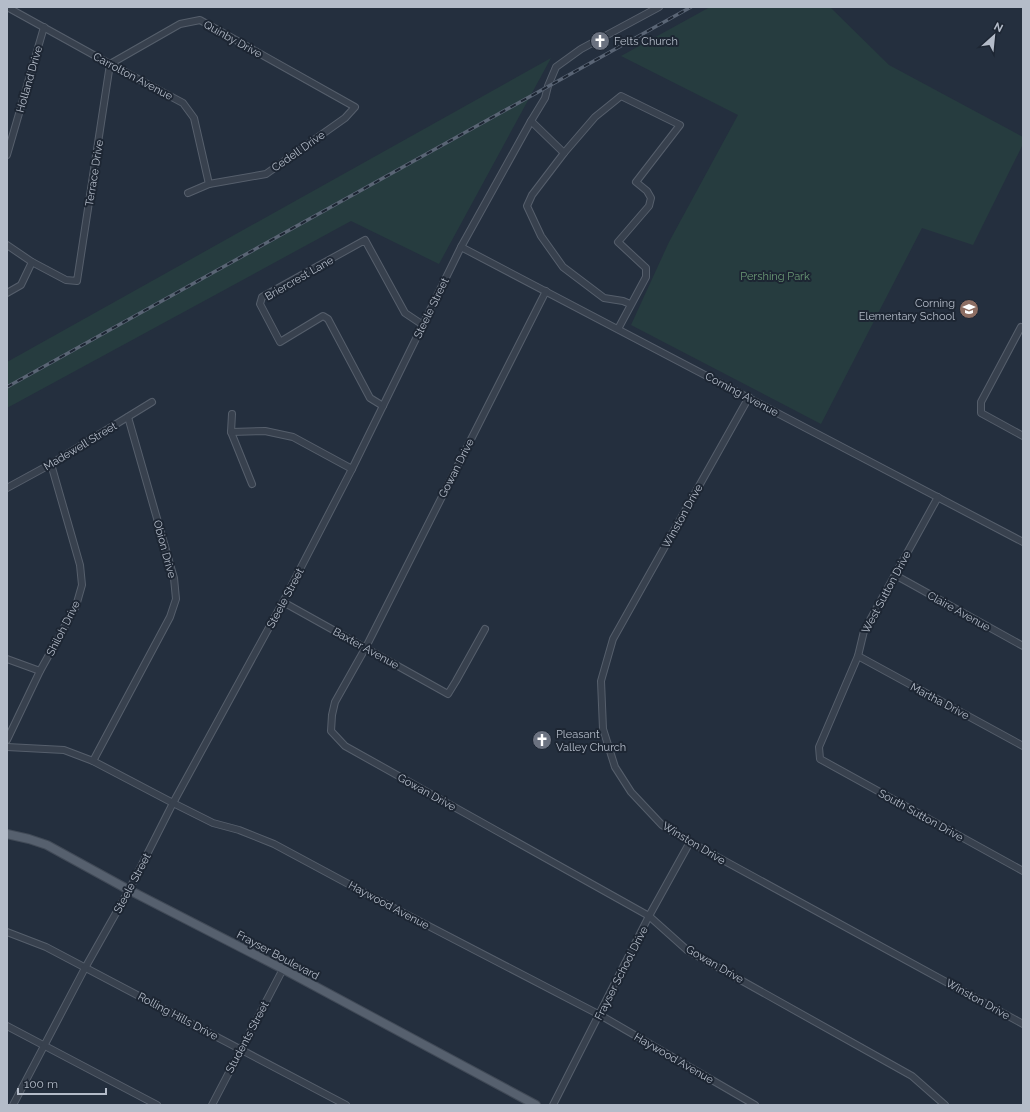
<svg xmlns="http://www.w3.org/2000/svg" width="1030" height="1112" viewBox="0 0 1030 1112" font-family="Raleway,sans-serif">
<rect width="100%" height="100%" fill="#242f3e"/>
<g fill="#263c3f">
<path d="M 710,7 L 830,7 L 889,65 L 1023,137 L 1023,144 L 973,245 L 922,228 L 821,424 L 631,325 L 669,242 L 738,115 L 621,56 Z"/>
<path d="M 551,58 L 439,264 L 351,221 L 7,408 L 7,362 Z"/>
</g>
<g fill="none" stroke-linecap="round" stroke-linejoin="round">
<g stroke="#565f6c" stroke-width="8">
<g id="minor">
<path d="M 7,7 L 110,64 L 183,103 L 194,118 L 209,184"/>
<path d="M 531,121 L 564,153"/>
<path d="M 7,155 L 44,27"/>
<path d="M 7,245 L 32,262 L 66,280 L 77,281 L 110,64 L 180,24 L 200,20 L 355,107 L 345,118 L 266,174 L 209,184 L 188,193"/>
<path d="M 461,247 L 1023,542"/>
<path d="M 546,291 L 366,647 L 335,702 L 332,715 L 331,731 L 345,746 L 649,916 L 687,950 L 912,1076 L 945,1105"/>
<path d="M 7,293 L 21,285 L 32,262"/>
<path d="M 1023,328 L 1021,327 L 981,402 L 981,413 L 1023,436"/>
<path d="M 618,329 L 646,277 L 646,268 L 618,242 L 649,206 L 651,198 L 647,191 L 636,182 L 680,125 L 621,96 L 595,117 L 564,153 L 532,195 L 527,206 L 541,236 L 563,267 L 604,298 L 623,301 L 630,304"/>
<path d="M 749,397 L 613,639 L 601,681 L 603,729 L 615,767 L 631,792 L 662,825 L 690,842 L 1023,1024"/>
<path d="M 383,406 L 370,398 L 328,319 L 323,316 L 280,342 L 260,304 L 262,297 L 365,240 L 405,313 L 423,325"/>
<path d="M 232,414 L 231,432 L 252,484"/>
<path d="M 231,432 L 265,431 L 293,437 L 352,469"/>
<path d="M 7,488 L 51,464 L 152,402"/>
<path d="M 938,497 L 864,631 L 858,656 L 819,747 L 820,759 L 1023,871"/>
<path d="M 895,575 L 1023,646"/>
<path d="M 283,602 L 448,694 L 456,681 L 485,629"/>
<path d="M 858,656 L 1023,746"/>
<path d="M 7,659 L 40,671"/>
<path d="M 7,740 L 40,671 L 76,606 L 82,585 L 80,565 L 51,464"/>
<path d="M 7,747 L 64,750 L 93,761 L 173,803 L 213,823 L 239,830 L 274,844 L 367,894 L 600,1015 L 755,1105"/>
<path d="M 93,761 L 170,617 L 176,599 L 174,578 L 128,417"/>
<path d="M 7,932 L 46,947 L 346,1105"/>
<path d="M 7,1026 L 157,1105"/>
<path d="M 13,1105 L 85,968 L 129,890 L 173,803 L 283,602 L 352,469 L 461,247 L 531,121 L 545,98 L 548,86 L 556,67 L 581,49 L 659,7"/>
<path d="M 212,1105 L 283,969"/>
<path d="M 553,1105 L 649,916 L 690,842"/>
</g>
</g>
<g stroke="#414a57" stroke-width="10">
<path id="major" d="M 7,834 L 29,839 L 47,845 L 129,890 L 283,969 L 536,1105"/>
</g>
<use href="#minor" stroke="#38414e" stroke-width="6"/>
<use href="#major" stroke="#56606e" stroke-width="8"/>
<g stroke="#5a6575" stroke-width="3.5">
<path id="rail" d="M 7,387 L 691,7"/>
</g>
<use href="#rail" stroke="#1d2633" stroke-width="2" stroke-dasharray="6" stroke-linecap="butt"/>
</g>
<defs>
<g id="church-disc" transform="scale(1)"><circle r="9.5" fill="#6b7280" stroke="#1d2633"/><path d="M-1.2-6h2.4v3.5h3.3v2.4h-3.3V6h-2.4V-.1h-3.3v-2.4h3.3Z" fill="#fff"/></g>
<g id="school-disc" transform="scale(1)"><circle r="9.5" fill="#8d6e63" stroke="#1d2633"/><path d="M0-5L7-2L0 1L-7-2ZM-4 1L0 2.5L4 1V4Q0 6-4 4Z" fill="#fff"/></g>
</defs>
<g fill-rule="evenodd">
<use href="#church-disc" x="600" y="41"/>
<use href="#school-disc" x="969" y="309"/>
<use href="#church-disc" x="542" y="740"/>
</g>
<g text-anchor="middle" stroke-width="4" stroke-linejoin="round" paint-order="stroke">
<g font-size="11" fill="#b4bcc9" stroke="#1d2633">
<text transform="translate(233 39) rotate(29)" y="4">Quinby Drive</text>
<text transform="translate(133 76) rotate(28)" y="4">Carrolton Avenue</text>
<text transform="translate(29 79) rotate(-74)" y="4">Holland Drive</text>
<text transform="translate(298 151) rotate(-35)" y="4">Cedell Drive</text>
<text transform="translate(94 173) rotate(-81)" y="4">Terrace Drive</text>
<text transform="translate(299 278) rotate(-30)" y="4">Briercrest Lane</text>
<text transform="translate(431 308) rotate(-64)" y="4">Steele Street</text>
<text transform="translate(742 394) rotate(28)" y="4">Corning Avenue</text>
<text transform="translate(80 446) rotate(-31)" y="4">Madewell Street</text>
<text transform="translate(456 468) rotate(-63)" y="4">Gowan Drive</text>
<text transform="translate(682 516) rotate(-61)" y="4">Winston Drive</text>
<text transform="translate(165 549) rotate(75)" y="4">Obion Drive</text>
<text transform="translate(886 592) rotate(-62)" y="4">West Sutton Drive</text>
<text transform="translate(285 598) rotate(-62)" y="4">Steele Street</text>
<text transform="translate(959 611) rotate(29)" y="4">Claire Avenue</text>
<text transform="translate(63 628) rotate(-63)" y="4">Shiloh Drive</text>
<text transform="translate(366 648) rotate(29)" y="4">Baxter Avenue</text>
<text transform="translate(940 701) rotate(28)" y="4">Martha Drive</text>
<text transform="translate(427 792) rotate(29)" y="4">Gowan Drive</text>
<text transform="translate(921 815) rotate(29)" y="4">South Sutton Drive</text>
<text transform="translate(694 843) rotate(31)" y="4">Winston Drive</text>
<text transform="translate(132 883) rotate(-62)" y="4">Steele Street</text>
<text transform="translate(389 905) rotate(28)" y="4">Haywood Avenue</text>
<text transform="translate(278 955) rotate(28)" y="4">Frayser Boulevard</text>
<text transform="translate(715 964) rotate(30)" y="4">Gowan Drive</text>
<text transform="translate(621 973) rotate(-63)" y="4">Frayser School Drive</text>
<text transform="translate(978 999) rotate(29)" y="4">Winston Drive</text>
<text transform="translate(178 1016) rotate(28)" y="4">Rolling Hills Drive</text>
<text transform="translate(247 1037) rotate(-62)" y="4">Students Street</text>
<text transform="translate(674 1058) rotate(30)" y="4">Haywood Avenue</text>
</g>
<g font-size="11" fill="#b4bcc9" stroke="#1d2633" text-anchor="start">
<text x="614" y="45">Felts Church</text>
<text x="955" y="307" text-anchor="end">Corning<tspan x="955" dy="13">Elementary School</tspan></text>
<text x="556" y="738">Pleasant<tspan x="556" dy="13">Valley Church</tspan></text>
</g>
<g font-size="11" fill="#6b9a76" stroke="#1d2633">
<text x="775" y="280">Pershing Park</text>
</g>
</g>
<rect width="1030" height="1112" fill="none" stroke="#b4bcc9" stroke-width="16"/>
<g transform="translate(994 36) rotate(27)" stroke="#1d2633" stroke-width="3" paint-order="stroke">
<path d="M0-3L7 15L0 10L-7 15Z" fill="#b4bcc9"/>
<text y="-6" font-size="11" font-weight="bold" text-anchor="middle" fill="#b4bcc9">N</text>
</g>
<path d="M18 1088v6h88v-6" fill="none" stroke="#b4bcc9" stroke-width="2"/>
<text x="24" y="1088" font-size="12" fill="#b4bcc9" stroke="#1d2633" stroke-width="3" paint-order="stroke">100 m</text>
</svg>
